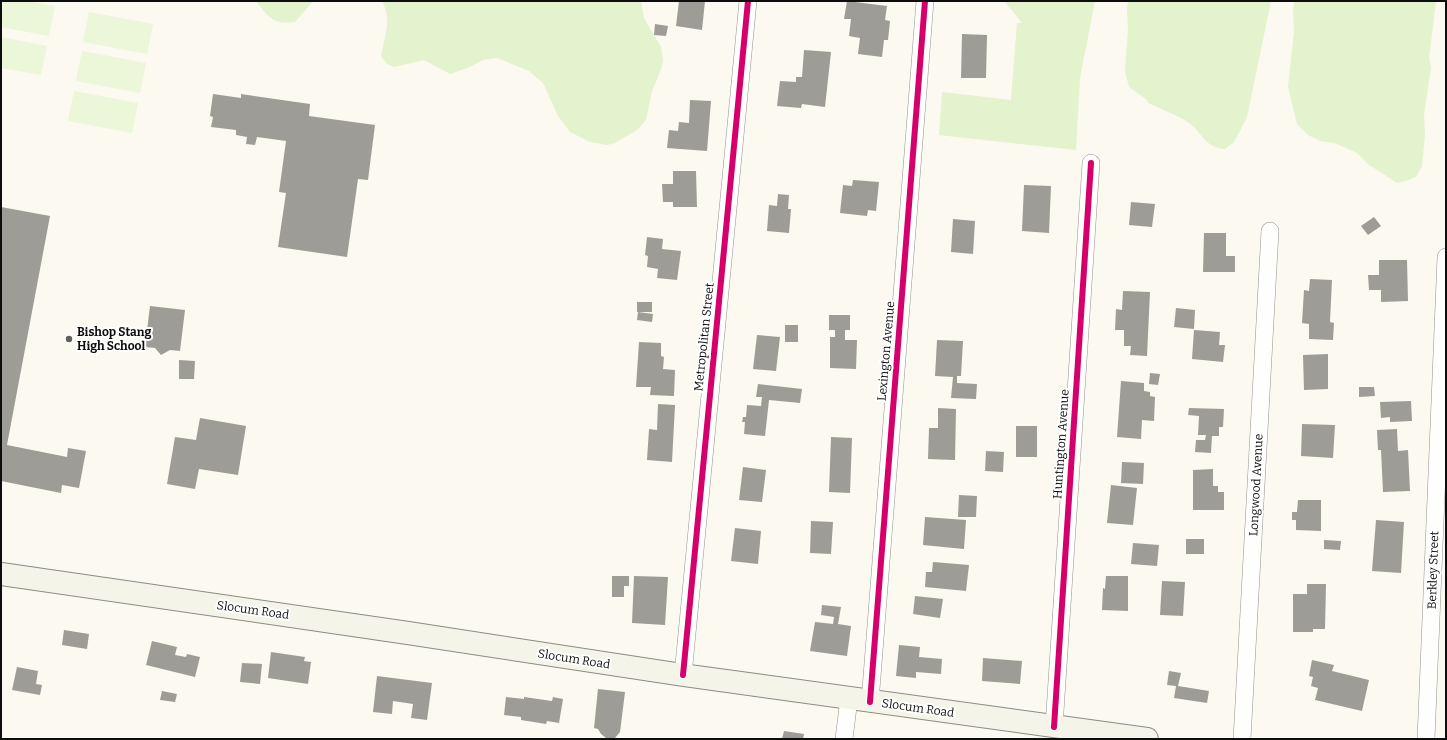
<svg xmlns="http://www.w3.org/2000/svg" width="1447" height="740" viewBox="0 0 1447 740" font-family="Bitter,serif">
<rect width="100%" height="100%" fill="#fbf9f0"/>
<g fill="#e2f3cd">
<path d="M 256,1 L 313,1 L 295,22 C 274,25 268,17 256,1 Z"/>
<path d="M 382,1 L 641,1 L 644,18 L 661,47 L 663,60 L 662,67 L 652,91 L 646,120 L 637,130 L 615,143 L 607,145 L 590,142 L 570,132 L 558,116 L 543,83 L 529,71 L 497,58 L 483,60 L 470,67 L 450,74 L 424,60 L 394,67 L 387,64 L 381,56 C 385,36 392,19 382,1 Z"/>
<path d="M 1004,1 L 1095,1 L 1080,78 L 1076,150 L 939,135 L 942,92 L 1011,100 L 1017,23 L 1022,23 Z"/>
<path d="M 1128,1 L 1271,1 L 1247,117 L 1234,142 L 1225,149 C 1205,148 1202,132 1188,122 C 1179,116 1159,108 1148,103 L 1147,100 L 1129,87 L 1125,71 L 1128,29 L 1127,10 Z"/>
<path d="M 1294,1 L 1436,1 L 1429,58 L 1431,67 L 1424,115 L 1425,134 L 1422,166 L 1416,177 L 1406,181 L 1397,183 L 1368,164 L 1357,153 L 1335,143 L 1320,141 L 1308,135 L 1297,124 L 1288,87 L 1294,32 L 1293,11 Z"/>
</g>
<g fill="#ecf6d8">
<path d="M 1,1 L 27,1 L 55,6 L 49,36 L 1,27 Z"/>
<path d="M 89,12 L 153,24 L 147,54 L 83,42 Z"/>
<path d="M 1,37 L 47,46 L 41,75 L 1,68 Z"/>
<path d="M 82,51 L 146,63 L 140,93 L 76,81 Z"/>
<path d="M 74,91 L 138,103 L 132,133 L 68,121 Z"/>
</g>
<g fill="#9e9c96">
<path d="M 679,1 L 705,1 L 702,30 L 676,26 Z"/>
<path d="M 847,1 L 887,6 L 885,20 L 890,21 L 888,40 L 884,40 L 882,57 L 858,54 L 860,38 L 849,36 L 851,19 L 844,19 Z"/>
<path d="M 655,24 L 668,26 L 666,36 L 654,35 Z"/>
<path d="M 962,34 L 987,35 L 986,78 L 961,78 Z"/>
<path d="M 804,50 L 831,52 L 825,107 L 802,104 L 801,108 L 777,106 L 780,81 L 796,82 L 796,77 L 802,77 Z"/>
<path d="M 213,94 L 241,98 L 241,94 L 310,104 L 309,116 L 375,125 L 368,180 L 358,179 L 347,257 L 278,247 L 286,193 L 279,192 L 286,141 L 257,137 L 255,145 L 246,144 L 247,137 L 236,135 L 236,130 L 211,127 L 213,117 L 210,116 Z"/>
<path d="M 690,100 L 711,101 L 707,151 L 667,148 L 669,130 L 678,131 L 679,122 L 689,123 Z"/>
<path d="M 673,171 L 696,171 L 697,207 L 673,207 L 673,202 L 663,202 L 662,184 L 673,184 Z"/>
<path d="M 853,180 L 879,182 L 876,211 L 868,210 L 867,216 L 840,213 L 843,185 L 852,186 Z"/>
<path d="M 1024,185 L 1051,186 L 1049,233 L 1022,231 Z"/>
<path d="M 778,194 L 789,195 L 788,209 L 791,209 L 789,233 L 767,231 L 769,205 L 777,206 Z"/>
<path d="M 1131,202 L 1155,204 L 1152,227 L 1129,225 Z"/>
<path d="M 1,207 L 50,216 L 7,445 L 67,457 L 68,448 L 86,451 L 79,488 L 62,485 L 61,493 L 1,481 Z"/>
<path d="M 1374,217 L 1381,226 L 1368,235 L 1361,226 Z"/>
<path d="M 953,219 L 975,221 L 973,254 L 951,252 Z"/>
<path d="M 1204,233 L 1226,233 L 1226,256 L 1235,256 L 1235,272 L 1203,272 Z"/>
<path d="M 647,237 L 663,239 L 662,249 L 681,251 L 677,280 L 657,278 L 658,269 L 647,267 L 648,256 L 645,255 Z"/>
<path d="M 1379,260 L 1407,260 L 1408,301 L 1381,302 L 1381,290 L 1369,290 L 1368,275 L 1379,275 Z"/>
<path d="M 1310,279 L 1332,280 L 1330,322 L 1334,323 L 1333,340 L 1309,339 L 1309,324 L 1302,323 L 1304,290 L 1309,291 Z"/>
<path d="M 1123,291 L 1150,292 L 1147,356 L 1130,355 L 1131,346 L 1124,346 L 1124,330 L 1115,330 L 1116,309 L 1122,310 Z"/>
<rect x="637" y="302" width="15" height="10"/>
<path d="M 150,306 L 185,310 L 180,351 L 170,350 L 161,355 L 155,348 L 145,347 Z"/>
<path d="M 1176,308 L 1195,310 L 1194,329 L 1174,327 Z"/>
<path d="M 638,312 L 653,314 L 652,322 L 637,320 Z"/>
<path d="M 829,315 L 850,315 L 850,330 L 845,330 L 845,340 L 857,340 L 856,369 L 830,368 L 830,337 L 835,337 L 835,330 L 829,330 Z"/>
<rect x="785" y="325" width="13" height="17"/>
<path d="M 1194,330 L 1220,332 L 1219,345 L 1225,345 L 1223,362 L 1192,359 Z"/>
<path d="M 757,335 L 780,337 L 776,371 L 753,369 Z"/>
<path d="M 937,340 L 963,341 L 961,376 L 957,376 L 957,383 L 977,384 L 976,399 L 951,398 L 953,377 L 935,376 Z"/>
<path d="M 639,342 L 661,343 L 661,356 L 664,357 L 663,369 L 675,370 L 674,396 L 650,395 L 651,387 L 636,387 Z"/>
<path d="M 1328,354 L 1328,389 L 1304,390 L 1303,355 Z"/>
<path d="M 179,360 L 195,361 L 194,379 L 179,379 Z"/>
<path d="M 1150,373 L 1160,374 L 1158,385 L 1149,384 Z"/>
<path d="M 1121,381 L 1144,383 L 1144,391 L 1150,392 L 1150,396 L 1155,397 L 1154,421 L 1142,420 L 1141,439 L 1117,437 Z"/>
<path d="M 758,384 L 802,389 L 800,403 L 769,400 L 765,436 L 744,434 L 745,422 L 742,422 L 743,417 L 746,417 L 747,405 L 761,406 L 762,397 L 756,397 Z"/>
<path d="M 1359,387 L 1374,387 L 1375,396 L 1359,397 Z"/>
<path d="M 1411,401 L 1412,421 L 1390,422 L 1390,417 L 1381,418 L 1380,402 Z"/>
<path d="M 658,404 L 675,405 L 672,462 L 647,460 L 649,429 L 657,430 Z"/>
<path d="M 938,408 L 956,409 L 955,460 L 928,459 L 929,428 L 938,428 Z"/>
<path d="M 1189,408 L 1224,409 L 1223,427 L 1219,427 L 1219,436 L 1212,436 L 1211,453 L 1195,452 L 1196,440 L 1205,440 L 1206,435 L 1198,435 L 1199,416 L 1188,415 Z"/>
<path d="M 200,418 L 246,426 L 238,475 L 199,469 L 195,489 L 167,484 L 175,437 L 196,440 Z"/>
<path d="M 1302,424 L 1335,425 L 1333,458 L 1301,456 Z"/>
<rect x="1016" y="426" width="21" height="31"/>
<path d="M 1397,429 L 1398,451 L 1408,450 L 1410,491 L 1383,492 L 1381,450 L 1378,450 L 1377,430 Z"/>
<path d="M 831,437 L 852,438 L 850,493 L 829,492 Z"/>
<path d="M 986,451 L 1004,452 L 1003,472 L 985,471 Z"/>
<path d="M 1122,462 L 1144,463 L 1143,484 L 1121,483 Z"/>
<path d="M 743,467 L 766,470 L 762,502 L 739,500 Z"/>
<path d="M 1213,469 L 1213,486 L 1218,486 L 1218,492 L 1224,492 L 1224,510 L 1193,510 L 1193,470 Z"/>
<path d="M 1111,485 L 1137,488 L 1133,525 L 1107,523 Z"/>
<path d="M 959,495 L 977,496 L 976,517 L 958,517 Z"/>
<path d="M 1298,500 L 1321,500 L 1321,531 L 1296,530 L 1296,520 L 1292,520 L 1292,512 L 1297,512 Z"/>
<path d="M 925,517 L 966,520 L 964,549 L 923,545 Z"/>
<path d="M 1376,520 L 1404,522 L 1401,573 L 1372,571 Z"/>
<path d="M 811,521 L 833,522 L 831,554 L 810,553 Z"/>
<path d="M 735,528 L 761,531 L 758,564 L 731,561 Z"/>
<rect x="1186" y="539" width="18" height="15"/>
<path d="M 1324,540 L 1341,541 L 1340,550 L 1324,549 Z"/>
<path d="M 1133,543 L 1159,545 L 1157,566 L 1131,564 Z"/>
<path d="M 933,562 L 969,565 L 966,591 L 925,587 L 926,572 L 932,572 Z"/>
<path d="M 612,576 L 629,576 L 629,586 L 624,586 L 624,597 L 612,597 Z"/>
<path d="M 634,576 L 668,577 L 665,625 L 632,623 Z"/>
<path d="M 1106,576 L 1128,576 L 1128,611 L 1102,610 L 1103,588 L 1105,589 Z"/>
<path d="M 1162,581 L 1185,582 L 1183,616 L 1160,615 Z"/>
<path d="M 1307,584 L 1326,584 L 1325,629 L 1313,629 L 1313,632 L 1293,632 L 1293,594 L 1307,594 Z"/>
<path d="M 915,596 L 943,599 L 940,618 L 913,614 Z"/>
<path d="M 822,605 L 841,607 L 838,624 L 851,626 L 847,656 L 810,651 L 815,622 L 833,624 L 834,617 L 821,615 Z"/>
<path d="M 64,630 L 89,634 L 87,649 L 62,645 Z"/>
<path d="M 152,641 L 177,647 L 175,655 L 186,657 L 187,654 L 200,657 L 195,677 L 146,665 Z"/>
<path d="M 899,645 L 920,647 L 919,657 L 942,659 L 941,674 L 916,672 L 916,678 L 896,676 Z"/>
<path d="M 271,652 L 305,657 L 304,661 L 311,662 L 308,684 L 268,678 Z"/>
<path d="M 983,658 L 1022,661 L 1020,684 L 982,681 Z"/>
<path d="M 1312,660 L 1334,665 L 1332,671 L 1369,680 L 1362,711 L 1315,700 L 1318,688 L 1311,686 L 1313,677 L 1309,676 Z"/>
<path d="M 242,663 L 262,664 L 260,684 L 240,682 Z"/>
<path d="M 17,667 L 38,671 L 36,684 L 42,685 L 40,695 L 12,690 Z"/>
<path d="M 1169,671 L 1181,673 L 1178,686 L 1209,691 L 1207,703 L 1174,698 L 1176,686 L 1167,685 Z"/>
<path d="M 377,676 L 432,683 L 427,720 L 411,718 L 413,704 L 393,701 L 392,714 L 373,712 Z"/>
<path d="M 598,689 L 625,692 L 620,732 L 615,738 L 606,738 L 601,734 L 598,729 L 594,728 Z"/>
<path d="M 162,691 L 177,694 L 175,702 L 160,700 Z"/>
<path d="M 506,697 L 524,699 L 524,697 L 552,701 L 553,697 L 563,699 L 559,723 L 547,721 L 546,724 L 521,720 L 521,717 L 504,715 Z"/>
<path d="M 784,731 L 804,734 L 803,739 L 782,739 Z"/>
</g>
<g fill="none" stroke-linecap="round" stroke-linejoin="round">
<g stroke="#94938f" stroke-width="18">
<g id="street">
<path d="M 683,675 L 748,1"/>
<path d="M 870,702 L 925,1"/>
<path d="M 1054,727 L 1091,163"/>
<path d="M 844,739 L 849,699"/>
<path d="M 1242,739 L 1270,231"/>
<path d="M 1426,739 L 1446,257"/>
</g>
</g>
<g stroke="#8b8a86" stroke-width="24">
<path id="secondary" d="M 1,574 L 408,633 L 683,675 L 1147,739"/>
</g>
<use href="#street" stroke="#fefefd" stroke-width="17"/>
<use href="#secondary" stroke="#f5f4e8" stroke-width="22"/>
<g stroke="#fff" stroke-width="8">
<g id="cycleway">
<path d="M 683,675 L 748,1"/>
<path d="M 870,702 L 925,1"/>
<path d="M 1054,727 L 1091,163"/>
</g>
</g>
<use href="#cycleway" stroke="#d6006c" stroke-width="6"/>
</g>
<circle fill="#60605c" stroke="#fff" stroke-width="1.5" cx="69" cy="339" r="4"/>
<g text-anchor="middle" stroke-width="4" stroke-linejoin="round" paint-order="stroke">
<g font-size="12" font-weight="bold" fill="#0d0d0d" stroke="#fff" text-anchor="start">
<text x="77" y="336">Bishop Stang<tspan x="77" dy="14">High School</tspan></text>
</g>
<g font-size="12" fill="#0d0d0d" stroke="#fff">
<text transform="translate(704 337) rotate(-84)" y="4">Metropolitan Street</text>
<text transform="translate(886 351) rotate(-85)" y="4">Lexington Avenue</text>
<text transform="translate(1061 444) rotate(-86)" y="4">Huntington Avenue</text>
<text transform="translate(1256 485) rotate(-87)" y="4">Longwood Avenue</text>
<text transform="translate(1433 570) rotate(-88)" y="4">Berkley Street</text>
<text transform="translate(253 610) rotate(8)" y="4">Slocum Road</text>
<text transform="translate(574 659) rotate(9)" y="4">Slocum Road</text>
<text transform="translate(918 708) rotate(8)" y="4">Slocum Road</text>
</g>
</g>
<rect width="1447" height="740" fill="none" stroke="#0d0d0d" stroke-width="4"/>
</svg>
